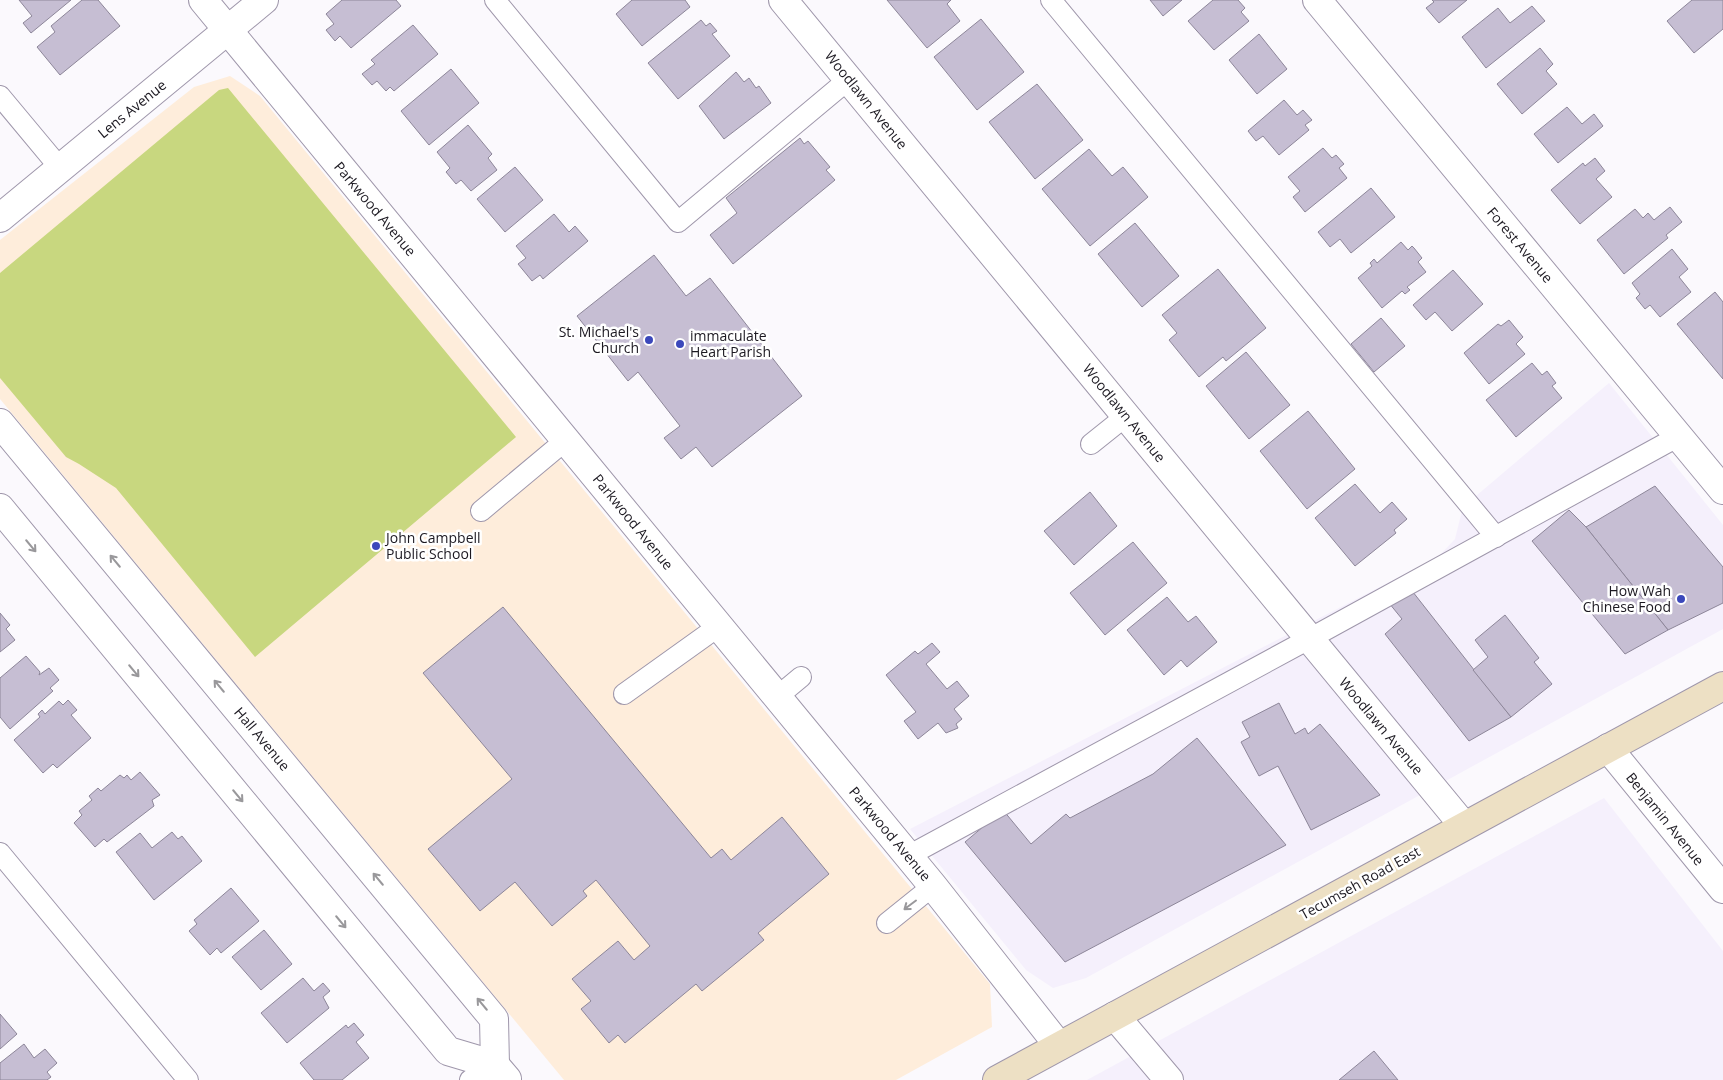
<svg xmlns="http://www.w3.org/2000/svg" width="1723" height="1080" viewBox="0 0 1723 1080" font-family="'Open Sans',sans-serif">
<rect width="100%" height="100%" fill="#fbf9fd"/>
<g fill="#f5f0fc">
<path d="M 1609,383 L 1723,525 L 1723,629 L 1086,978 L 1053,988 L 1026,970 L 910,829 L 1438,557 L 1455,539 L 1463,507 Z"/>
<path d="M 1604,798 L 1723,951 L 1723,1080 L 1087,1080 Z"/>
</g>
<path fill="#feeddb" d="M 230,76 L 260,96 L 990,984 L 992,1027 L 896,1080 L 564,1080 L 0,399 L 0,240 L 194,87 Z"/>
<path fill="#c8d77f" d="M 228,88 L 516,437 L 255,657 L 116,488 L 79,464 L 66,457 L 0,378 L 0,273 L 219,90 Z"/>
<g fill="#c6bed3" stroke="#8d8699">
<path d="M 19,0 L 71,0 L 31,33 L 23,23 L 32,16 Z"/>
<path d="M 82,0 L 98,0 L 120,26 L 60,75 L 37,47 L 55,32 L 51,26 Z"/>
<path d="M 342,0 L 396,0 L 401,6 L 351,48 L 340,36 L 335,41 L 326,30 L 334,24 L 326,14 Z"/>
<path d="M 632,0 L 685,0 L 690,7 L 642,46 L 616,14 Z"/>
<path d="M 887,0 L 951,0 L 947,4 L 960,21 L 927,48 Z"/>
<path d="M 1150,0 L 1182,0 L 1163,16 Z"/>
<path d="M 1213,0 L 1238,0 L 1245,8 L 1241,12 L 1249,21 L 1214,50 L 1188,21 Z"/>
<path d="M 1432,0 L 1467,0 L 1439,23 L 1426,8 L 1434,2 Z"/>
<path d="M 1692,0 L 1723,0 L 1723,29 L 1694,53 L 1667,21 Z"/>
<path d="M 1532,6 L 1545,21 L 1486,68 L 1462,37 L 1498,8 L 1510,23 Z"/>
<path d="M 981,19 L 1024,72 L 977,110 L 934,57 Z"/>
<path d="M 701,20 L 706,26 L 710,23 L 717,31 L 712,34 L 730,56 L 678,99 L 648,63 Z"/>
<path d="M 413,25 L 438,54 L 394,91 L 390,87 L 386,91 L 377,81 L 372,85 L 362,74 L 375,64 L 371,60 Z"/>
<path d="M 1259,34 L 1287,69 L 1257,94 L 1229,60 Z"/>
<path d="M 1540,48 L 1553,64 L 1546,71 L 1557,84 L 1522,114 L 1497,84 Z"/>
<path d="M 451,69 L 479,103 L 429,145 L 401,111 Z"/>
<path d="M 736,72 L 744,82 L 749,78 L 756,88 L 759,86 L 771,103 L 724,139 L 699,106 Z"/>
<path d="M 1037,84 L 1083,140 L 1035,179 L 989,122 Z"/>
<path d="M 1284,100 L 1297,115 L 1303,110 L 1312,120 L 1305,125 L 1309,130 L 1279,155 L 1263,136 L 1256,141 L 1248,131 Z"/>
<path d="M 1567,107 L 1582,124 L 1594,114 L 1603,126 L 1558,163 L 1534,134 Z"/>
<path d="M 468,125 L 492,154 L 488,158 L 497,170 L 471,191 L 461,180 L 456,184 L 446,172 L 450,168 L 437,152 Z"/>
<path d="M 800,138 L 804,144 L 808,141 L 830,167 L 826,170 L 835,180 L 733,264 L 710,235 L 737,213 L 726,198 Z"/>
<path d="M 1323,148 L 1332,158 L 1336,155 L 1344,164 L 1339,168 L 1347,178 L 1305,212 L 1293,197 L 1300,191 L 1288,177 Z"/>
<path d="M 1089,149 L 1112,176 L 1123,167 L 1148,197 L 1090,246 L 1042,189 Z"/>
<path d="M 1595,158 L 1605,171 L 1596,179 L 1612,197 L 1580,224 L 1551,190 L 1583,163 L 1585,166 Z"/>
<path d="M 515,167 L 543,200 L 505,232 L 477,199 Z"/>
<path d="M 1371,188 L 1395,217 L 1351,253 L 1340,239 L 1330,247 L 1318,232 Z"/>
<path d="M 1670,207 L 1682,222 L 1666,235 L 1668,238 L 1624,274 L 1597,240 L 1635,209 L 1643,218 L 1648,213 L 1654,220 Z"/>
<path d="M 554,214 L 569,232 L 575,226 L 588,241 L 543,279 L 540,275 L 532,281 L 518,264 L 526,258 L 516,246 Z"/>
<path d="M 1135,223 L 1179,276 L 1142,307 L 1098,254 Z"/>
<path d="M 1401,242 L 1408,250 L 1412,246 L 1414,248 L 1422,258 L 1418,262 L 1426,272 L 1407,287 L 1410,290 L 1405,294 L 1402,291 L 1382,308 L 1358,278 L 1372,266 L 1370,263 L 1374,259 L 1377,263 Z"/>
<path d="M 1672,249 L 1688,269 L 1679,277 L 1691,292 L 1660,317 L 1650,305 L 1645,309 L 1636,298 L 1640,294 L 1632,283 Z"/>
<path d="M 654,255 L 686,296 L 710,278 L 802,396 L 712,467 L 696,447 L 681,459 L 664,438 L 680,426 L 638,372 L 628,381 L 577,316 Z"/>
<path d="M 1218,269 L 1266,328 L 1226,361 L 1223,357 L 1199,377 L 1169,340 L 1177,333 L 1162,315 Z"/>
<path d="M 1453,270 L 1483,304 L 1452,331 L 1435,312 L 1426,320 L 1413,305 Z"/>
<path d="M 1715,292 L 1723,302 L 1723,379 L 1677,324 Z"/>
<path d="M 1381,318 L 1405,346 L 1374,372 L 1351,344 Z"/>
<path d="M 1509,320 L 1523,337 L 1516,344 L 1525,354 L 1489,384 L 1464,353 L 1498,324 L 1501,326 Z"/>
<path d="M 1246,352 L 1290,405 L 1249,439 L 1206,386 Z"/>
<path d="M 1532,363 L 1542,375 L 1547,371 L 1556,383 L 1552,386 L 1562,398 L 1516,437 L 1486,400 Z"/>
<path d="M 1308,411 L 1355,469 L 1307,509 L 1260,451 Z"/>
<path d="M 1355,484 L 1380,513 L 1392,502 L 1407,519 L 1394,530 L 1396,533 L 1355,566 L 1315,518 Z"/>
<path d="M 1655,486 L 1723,567 L 1723,603 L 1668,630 L 1586,527 Z"/>
<path d="M 1090,492 L 1117,526 L 1074,565 L 1044,531 Z"/>
<path d="M 1569,510 L 1586,527 L 1668,630 L 1625,654 L 1532,541 Z"/>
<path d="M 1133,542 L 1167,583 L 1105,635 L 1070,593 Z"/>
<path d="M 1409,587 L 1511,717 L 1469,741 L 1385,634 L 1402,619 L 1389,603 Z"/>
<path d="M 1167,597 L 1188,622 L 1196,616 L 1217,642 L 1187,667 L 1181,660 L 1164,675 L 1127,630 Z"/>
<path d="M 503,607 L 711,858 L 722,849 L 731,860 L 782,817 L 829,874 L 758,933 L 764,940 L 702,991 L 696,984 L 625,1043 L 618,1035 L 609,1043 L 581,1009 L 591,1001 L 572,979 L 618,941 L 634,960 L 650,946 L 596,880 L 583,891 L 587,896 L 552,926 L 515,882 L 480,911 L 428,849 L 512,779 L 423,673 Z"/>
<path d="M 0,613 L 10,625 L 6,629 L 15,640 L 0,652 Z"/>
<path d="M 1505,615 L 1539,658 L 1534,662 L 1552,684 L 1511,717 L 1473,670 L 1488,657 L 1475,640 Z"/>
<path d="M 932,643 L 940,652 L 926,664 L 947,689 L 957,681 L 969,696 L 954,709 L 962,719 L 956,724 L 958,728 L 946,733 L 938,723 L 918,739 L 904,721 L 916,712 L 886,675 L 915,651 L 918,654 Z"/>
<path d="M 26,656 L 40,672 L 39,675 L 49,668 L 59,680 L 50,688 L 53,691 L 10,729 L 0,717 L 0,678 Z"/>
<path d="M 68,700 L 77,710 L 71,715 L 91,738 L 57,768 L 53,764 L 43,773 L 14,740 L 40,717 L 38,714 L 42,710 L 45,714 L 59,701 L 63,705 Z"/>
<path d="M 1279,703 L 1295,734 L 1305,728 L 1308,734 L 1320,724 L 1380,795 L 1311,830 L 1278,766 L 1259,776 L 1241,742 L 1250,737 L 1242,722 Z"/>
<path d="M 1197,738 L 1286,845 L 1065,962 L 965,842 L 1003,810 L 1031,844 L 1066,814 L 1070,818 L 1153,774 Z"/>
<path d="M 140,772 L 160,795 L 152,800 L 154,806 L 107,842 L 104,839 L 95,847 L 74,823 L 82,815 L 79,811 L 92,800 L 89,796 L 98,788 L 101,791 L 120,775 L 124,778 L 127,775 L 131,780 Z"/>
<path d="M 172,832 L 178,839 L 182,836 L 202,861 L 154,900 L 116,852 L 140,833 L 152,848 Z"/>
<path d="M 231,888 L 259,921 L 221,953 L 217,948 L 210,955 L 189,931 L 197,924 L 194,920 Z"/>
<path d="M 264,930 L 292,964 L 261,990 L 232,957 Z"/>
<path d="M 303,978 L 314,991 L 323,983 L 330,991 L 323,997 L 329,1008 L 287,1043 L 261,1013 Z"/>
<path d="M 0,1014 L 17,1034 L 0,1049 Z"/>
<path d="M 354,1023 L 364,1035 L 356,1042 L 369,1058 L 342,1080 L 314,1080 L 300,1063 L 346,1025 L 348,1028 Z"/>
<path d="M 24,1044 L 34,1058 L 45,1049 L 57,1063 L 47,1072 L 51,1077 L 47,1080 L 0,1080 L 0,1063 Z"/>
<path d="M 1374,1051 L 1398,1080 L 1339,1080 Z"/>
</g>
<g fill="none" stroke-linecap="round" stroke-linejoin="round">
<g stroke="#9f97ab" stroke-width="22">
<g id="lane">
<path d="M 495,0 L 678,222 L 849,79"/>
<path d="M 1051,0 L 1496,537"/>
<path d="M 0,96 L 60,168"/>
<path d="M 1091,444 L 1126,416"/>
<path d="M 481,511 L 566,440"/>
<path d="M 624,694 L 719,626"/>
<path d="M 777,697 L 801,677"/>
<path d="M 0,853 L 188,1080"/>
<path d="M 908,856 L 1309,639 L 1679,436"/>
<path d="M 887,923 L 933,886"/>
<path d="M 470,1080 L 495,1065"/>
</g>
</g>
<g stroke="#9f97ab" stroke-width="30">
<g id="street">
<path d="M 203,0 L 933,886 L 1059,1046"/>
<path d="M 783,0 L 1464,826"/>
<path d="M 1317,0 L 1723,490"/>
<path d="M 0,218 L 264,0"/>
<path d="M 0,423 L 494,1019 L 495,1065"/>
<path d="M 0,508 L 448,1051 L 495,1065 L 507,1079"/>
<path d="M 1608,748 L 1723,889"/>
<path d="M 1115,1016 L 1169,1080"/>
</g>
</g>
<g stroke="#9f97ab" stroke-width="30">
<path id="secondary" d="M 997,1080 L 1723,686"/>
</g>
<use href="#lane" stroke="#fff" stroke-width="20"/>
<use href="#street" stroke="#fff" stroke-width="28"/>
<use href="#secondary" stroke="#ede0c4" stroke-width="28"/>
</g>
<defs><path id="oneway-shaft" d="M-6 0H5M1.5-3L5.5 0L1.5 3" fill="none" stroke-width="1.6" stroke-linecap="round" stroke-linejoin="round" transform="scale(1.25)"/></defs>
<g stroke="#99989b">
<use href="#oneway-shaft" transform="translate(31 546) rotate(50)"/>
<use href="#oneway-shaft" transform="translate(115 561) rotate(-130)"/>
<use href="#oneway-shaft" transform="translate(134 671) rotate(50)"/>
<use href="#oneway-shaft" transform="translate(219 686) rotate(-130)"/>
<use href="#oneway-shaft" transform="translate(238 796) rotate(50)"/>
<use href="#oneway-shaft" transform="translate(378 879) rotate(-130)"/>
<use href="#oneway-shaft" transform="translate(910 905) rotate(143)"/>
<use href="#oneway-shaft" transform="translate(341 922) rotate(50)"/>
<use href="#oneway-shaft" transform="translate(482 1004) rotate(-130)"/>
</g>
<g fill="#3b48bb" stroke="#fff" stroke-width="2">
<circle cx="649" cy="340" r="5"/>
<circle cx="680" cy="344" r="5"/>
<circle cx="376" cy="546" r="5"/>
<circle cx="1681" cy="599" r="5"/>
</g>
<g text-anchor="middle" stroke-width="5" stroke-linejoin="round" paint-order="stroke">
<g font-size="14" fill="#1c1921" stroke="#fff">
<text transform="translate(866 100) rotate(51)" y="5">Woodlawn Avenue</text>
<text transform="translate(132 109) rotate(-39)" y="5">Lens Avenue</text>
<text transform="translate(375 209) rotate(50)" y="5">Parkwood Avenue</text>
<text transform="translate(1520 245) rotate(50)" y="5">Forest Avenue</text>
<text transform="translate(1124 413) rotate(51)" y="5">Woodlawn Avenue</text>
<text transform="translate(633 522) rotate(51)" y="5">Parkwood Avenue</text>
<text transform="translate(1381 726) rotate(50)" y="5">Woodlawn Avenue</text>
<text transform="translate(262 739) rotate(50)" y="5">Hall Avenue</text>
<text transform="translate(1665 819) rotate(51)" y="5">Benjamin Avenue</text>
<text transform="translate(890 834) rotate(50)" y="5">Parkwood Avenue</text>
<text transform="translate(1360 883) rotate(-29)" y="5">Tecumseh Road East</text>
</g>
<g font-size="14" fill="#1c1921" stroke="#fff" text-anchor="end">
<text x="639" y="337">St. Michael's<tspan x="639" dy="16">Church</tspan></text>
<text x="690" y="341" text-anchor="start">immaculate<tspan x="690" dy="16">Heart Parish</tspan></text>
<text x="386" y="543" text-anchor="start">John Campbell<tspan x="386" dy="16">Public School</tspan></text>
<text x="1671" y="596">How Wah<tspan x="1671" dy="16">Chinese Food</tspan></text>
</g>
</g>
</svg>
